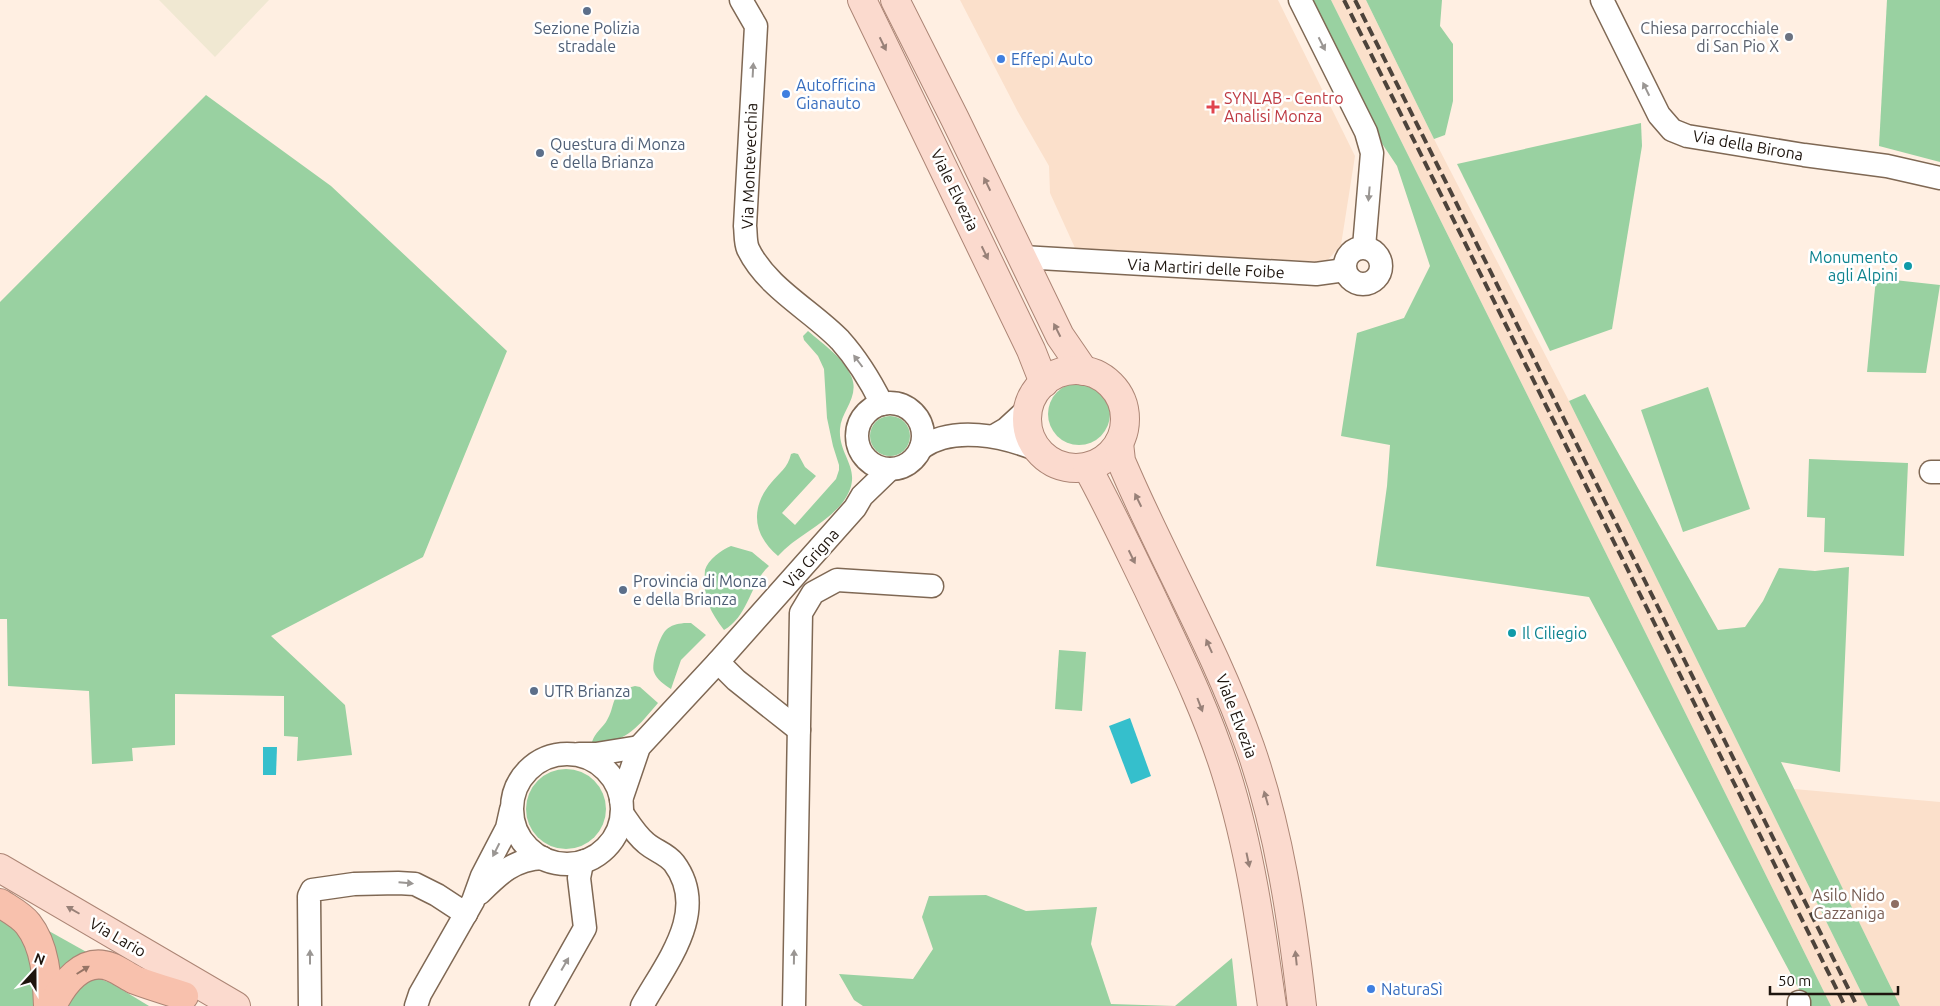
<svg xmlns="http://www.w3.org/2000/svg" width="1940" height="1006" viewBox="0 0 1940 1006" font-family="Ubuntu,sans-serif">
<rect width="100%" height="100%" fill="#ffefe2"/>
<g fill="#fbe0cb">
<path d="M 960,0 L 1278,0 L 1355,156 L 1341,245 L 1326,262 L 1075,248 L 1050,193 L 1049,166 L 1018,112 Z"/>
<path d="M 1331,0 L 1366,0 L 1434,139 L 1569,401 L 1868,1006 L 1831,1006 Z"/>
<path d="M 1794,789 L 1940,802 L 1940,1006 L 1900,1006 Z"/>
</g>
<path fill="#f0e8d2" d="M 159,0 L 269,0 L 215,57 Z"/>
<g fill="#99d1a1">
<path d="M 1308,0 L 1331,0 L 1831,1006 L 1808,1006 L 1589,597 L 1376,566 L 1387,486 L 1390,445 L 1341,436 L 1357,333 L 1404,318 L 1430,266 L 1397,166 L 1375,133 Z"/>
<path d="M 1366,0 L 1442,0 L 1440,26 L 1453,44 L 1453,101 L 1445,135 L 1434,139 Z"/>
<path d="M 1887,0 L 1940,0 L 1940,162 L 1879,146 Z"/>
<path d="M 206,95 L 331,186 L 507,351 L 423,557 L 271,636 L 345,705 L 352,755 L 297,761 L 298,737 L 284,736 L 284,696 L 175,694 L 175,745 L 132,748 L 133,761 L 92,764 L 89,691 L 8,686 L 7,619 L 0,619 L 0,302 Z"/>
<path d="M 1641,123 L 1642,146 L 1612,329 L 1550,351 L 1457,164 Z"/>
<path d="M 1876,278 L 1940,285 L 1926,373 L 1867,372 Z"/>
<path d="M 808,331 C 824,345 844,358 852,378 C 859,398 841,411 840,429 C 838,458 866,470 843,502 C 825,525 797,535 778,556 C 754,536 749,509 771,483 C 779,473 788,468 791,454 L 794,453 L 798,454 L 805,467 L 816,476 L 782,513 L 795,525 L 836,479 L 839,470 L 839,465 L 833,446 L 827,418 L 824,369 L 818,356 L 804,340 L 803,336 Z"/>
<circle cx="1079" cy="414" r="31"/>
<path d="M 1708,387 L 1750,509 L 1683,532 L 1641,410 Z"/>
<path d="M 1585,394 L 1718,630 L 1745,627 L 1763,601 L 1779,568 L 1815,571 L 1849,567 L 1840,772 L 1781,762 L 1900,1006 L 1868,1006 L 1569,401 Z"/>
<circle cx="890" cy="436" r="20"/>
<path d="M 1809,459 L 1908,463 L 1904,556 L 1824,552 L 1825,518 L 1807,517 Z"/>
<path d="M 731,546 L 752,552 L 769,566 C 750,583 749,616 724,630 C 708,609 703,597 705,570 C 708,560 721,550 731,546 Z"/>
<path d="M 684,623 L 691,623 L 706,635 L 681,660 L 671,689 C 665,685 656,679 654,672 C 651,664 659,637 666,630 C 671,625 677,624 684,623 Z"/>
<path d="M 1059,650 L 1086,652 L 1082,711 L 1055,709 Z"/>
<path d="M 635,686 L 640,687 L 658,703 C 637,727 627,744 592,742 C 595,733 601,729 606,722 C 617,705 608,693 635,686 Z"/>
<circle cx="566" cy="809" r="40"/>
<path d="M 986,895 L 1026,911 L 1097,907 L 1091,944 L 1111,1004 L 1175,1006 L 1232,958 L 1237,1006 L 863,1006 L 854,1000 L 839,974 L 913,979 L 933,949 L 922,917 L 929,896 Z"/>
<path d="M 0,913 L 16,924 L 34,958 L 35,1006 L 0,1006 Z"/>
<path d="M 40,926 L 90,954 L 60,977 Z"/>
<path d="M 97,978 L 111,983 L 149,1006 L 66,1006 L 82,982 Z"/>
</g>
<g fill="#35bfcc">
<path d="M 1130,718 L 1151,776 L 1131,784 L 1109,726 Z"/>
<path d="M 263,747 L 277,747 L 276,775 L 263,775 Z"/>
</g>
<g fill="none" stroke-linecap="round" stroke-linejoin="round">
<g stroke="#7f6854" stroke-width="25">
<g id="minor">
<path d="M 741,0 L 756,26 L 745,226 C 746,233 745,242 748,249 C 767,288 811,310 840,340 C 858,360 870,380 882,404"/>
<path d="M 1300,0 L 1366,132 L 1372,153 L 1364,247"/>
<path d="M 1602,0 L 1659,115 L 1672,130 L 1687,136 L 1804,155 L 1887,166 L 1940,178"/>
<circle cx="1363" cy="266" r="18"/>
<path d="M 1022,257 L 1316,274 L 1345,270"/>
<circle cx="890" cy="436" r="33"/>
<path d="M 994,436 L 1006,429 L 1029,408"/>
<path d="M 921,448 C 953,425 1003,436 1038,450"/>
<path d="M 1931,472 L 1940,472"/>
<path d="M 718,662 L 736,680 L 799,730"/>
<path d="M 579,754 L 596,754 L 639,747"/>
<circle cx="567" cy="809" r="55"/>
<path d="M 621,800 L 639,747 L 718,662 L 855,508 L 862,496 L 890,469"/>
<path d="M 622,813 C 629,823 636,835 646,843 C 655,851 666,853 674,863 C 710,911 666,963 642,1006"/>
<path d="M 480,893 C 499,874 514,859 543,858"/>
<path d="M 310,1006 L 309,896 L 312,890 L 354,884 L 398,883 L 415,884 L 437,895 L 466,914"/>
<path d="M 416,1006 L 420,994 L 473,901 L 482,876 L 507,828 L 511,810"/>
<path d="M 541,1006 L 585,928 L 579,878 L 582,863 L 585,861"/>
<path d="M 794,1006 L 801,613 L 813,593 L 837,580 L 932,586"/>
<path d="M 1799,1006 L 1799,1002"/>
</g>
</g>
<g stroke="#ac8575" stroke-width="30">
<g id="major">
<path d="M 862,0 L 1031,350 L 1044,383"/>
<path d="M 895,0 L 955,119 L 1060,336 L 1084,371"/>
<circle cx="1076" cy="419" r="49"/>
<path d="M 1119,443 L 1121,461 L 1128,477 C 1168,568 1217,653 1250,747 C 1279,830 1292,918 1302,1006"/>
<path d="M 1087,467 C 1109,507 1128,548 1148,589 C 1176,649 1206,709 1226,773 C 1250,849 1261,928 1272,1006"/>
<path d="M 0,868 L 236,1006"/>
</g>
</g>
<g stroke="#ac8575" stroke-width="30">
<g id="highway">
<path d="M 0,903 C 9,909 21,915 28,924 C 46,947 47,979 48,1006"/>
<path d="M 52,1006 C 63,984 83,956 111,967 C 119,970 127,976 135,980 C 151,986 168,991 184,996"/>
</g>
</g>
<use href="#minor" stroke="#fff" stroke-width="22"/>
<use href="#major" stroke="#fbdace" stroke-width="28"/>
<use href="#highway" stroke="#f8c1ad" stroke-width="28"/>
<g stroke="#4d433b" stroke-width="4" stroke-dasharray="10 5" stroke-linecap="butt">
<path d="M 1344,0 L 1845,1006"/>
<path d="M 1355,0 L 1857,1006"/>
</g>
</g>
<defs><path id="oneway-solid" d="M-6-.8H1V-3.2L6.5 0L1 3.2V.8H-6Z" transform="scale(1.25)"/></defs>
<g fill="#988178">
<use href="#oneway-solid" transform="translate(883 44) rotate(64)"/>
<use href="#oneway-solid" transform="translate(987 184) rotate(-116)"/>
<use href="#oneway-solid" transform="translate(985 253) rotate(64)"/>
<use href="#oneway-solid" transform="translate(1057 330) rotate(-117)"/>
<use href="#oneway-solid" transform="translate(1138 500) rotate(-116)"/>
<use href="#oneway-solid" transform="translate(1132 557) rotate(64)"/>
<use href="#oneway-solid" transform="translate(1209 646) rotate(-114)"/>
<use href="#oneway-solid" transform="translate(1200 705) rotate(69)"/>
<use href="#oneway-solid" transform="translate(1266 798) rotate(-106)"/>
<use href="#oneway-solid" transform="translate(1248 860) rotate(78)"/>
<use href="#oneway-solid" transform="translate(73 910) rotate(-150)"/>
<use href="#oneway-solid" transform="translate(1296 958) rotate(-96)"/>
</g>
<g fill="#9a9693">
<use href="#oneway-solid" transform="translate(1322 44) rotate(63)"/>
<use href="#oneway-solid" transform="translate(753 70) rotate(-87)"/>
<use href="#oneway-solid" transform="translate(1646 89) rotate(-116)"/>
<use href="#oneway-solid" transform="translate(1369 194) rotate(95)"/>
<use href="#oneway-solid" transform="translate(858 361) rotate(-127)"/>
<use href="#oneway-solid" transform="translate(496 850) rotate(117)"/>
<use href="#oneway-solid" transform="translate(406 883) rotate(5)"/>
<use href="#oneway-solid" transform="translate(310 957) rotate(-90)"/>
<use href="#oneway-solid" transform="translate(794 957) rotate(-89)"/>
<use href="#oneway-solid" transform="translate(565 964) rotate(-60)"/>
</g>
<use fill="#967465" href="#oneway-solid" transform="translate(83 970) rotate(-32)"/>
<g fill="#5c6f8a" stroke="#fff" stroke-width="2">
<circle cx="587" cy="11" r="5"/>
<circle cx="540" cy="153" r="5"/>
<circle cx="623" cy="590" r="5"/>
<circle cx="534" cy="691" r="5"/>
</g>
<circle fill="#6b7280" stroke="#fff" stroke-width="2" cx="1789" cy="37" r="5"/>
<g fill="#3f7fe0" stroke="#fff" stroke-width="2">
<circle cx="1001" cy="59" r="5"/>
<circle cx="786" cy="94" r="5"/>
<circle cx="1371" cy="989" r="5"/>
</g>
<path fill="#e0444e" stroke="#fff" stroke-width="2" d="M1210.5 99.5h5v5h5v5h-5v5h-5v-5h-5v-5h5z"/>
<g fill="#0f9aa8" stroke="#fff" stroke-width="2">
<circle cx="1908" cy="266" r="5"/>
<circle cx="1512" cy="633" r="5"/>
</g>
<circle fill="#8d6e63" stroke="#fff" stroke-width="2" cx="1895" cy="904" r="5"/>
<g text-anchor="middle" stroke-width="5" stroke-linejoin="round" paint-order="stroke">
<g font-size="16" fill="#4e5e75" stroke="#fff" text-anchor="start">
<text x="587" y="34" text-anchor="middle">Sezione Polizia<tspan x="587" dy="18">stradale</tspan></text>
<text x="550" y="150">Questura di Monza<tspan x="550" dy="18">e della Brianza</tspan></text>
<text x="633" y="587">Provincia di Monza<tspan x="633" dy="18">e della Brianza</tspan></text>
<text x="544" y="697">UTR Brianza</text>
</g>
<g font-size="16" fill="#5b616d" stroke="#fff" text-anchor="end">
<text x="1779" y="34">Chiesa parrocchiale<tspan x="1779" dy="18">di San Pio X</tspan></text>
</g>
<g font-size="16" fill="#366cbe" stroke="#fff" text-anchor="start">
<text x="1011" y="65">Effepi Auto</text>
<text x="796" y="91">Autofficina<tspan x="796" dy="18">Gianauto</tspan></text>
<text x="1381" y="995">NaturaSì</text>
</g>
<g font-size="16" fill="#be3a42" stroke="#fff" text-anchor="start">
<text x="1224" y="104">SYNLAB - Centro<tspan x="1224" dy="18">Analisi Monza</tspan></text>
</g>
<g font-size="16" fill="#1e150e" stroke="#fff">
<text transform="translate(1748 145) rotate(10)" y="6">Via della Birona</text>
<text transform="translate(749 166) rotate(-88)" y="6">Via Montevecchia</text>
<text transform="translate(955 190) rotate(64)" y="6">Viale Elvezia</text>
<text transform="translate(1206 268) rotate(3)" y="6">Via Martiri delle Foibe</text>
<text transform="translate(811 558) rotate(-48)" y="6">Via Grigna</text>
<text transform="translate(1237 716) rotate(69)" y="6">Viale Elvezia</text>
<text transform="translate(118 937) rotate(30)" y="6">Via Lario</text>
</g>
<g font-size="16" fill="#0d838f" stroke="#fff" text-anchor="end">
<text x="1898" y="263">Monumento<tspan x="1898" dy="18">agli Alpini</tspan></text>
<text x="1522" y="639" text-anchor="start">Il Ciliegio</text>
</g>
<g font-size="16" fill="#785e54" stroke="#fff" text-anchor="end">
<text x="1885" y="901">Asilo Nido<tspan x="1885" dy="18">Cazzaniga</tspan></text>
</g>
</g>
<g transform="translate(35 971) rotate(21)" stroke="#ffffff" stroke-width="4" paint-order="stroke">
<path d="M0-4L9 19L0 12L-9 19Z" fill="#1e150e"/>
<text y="-8" font-size="14" font-weight="bold" text-anchor="middle" fill="#1e150e">N</text>
</g>
<path d="M1770 986v8h128v-8" fill="none" stroke="#1e150e" stroke-width="2.5"/>
<text x="1778" y="986" font-size="15" fill="#1e150e" stroke="#ffffff" stroke-width="4" paint-order="stroke">50 m</text>
</svg>
